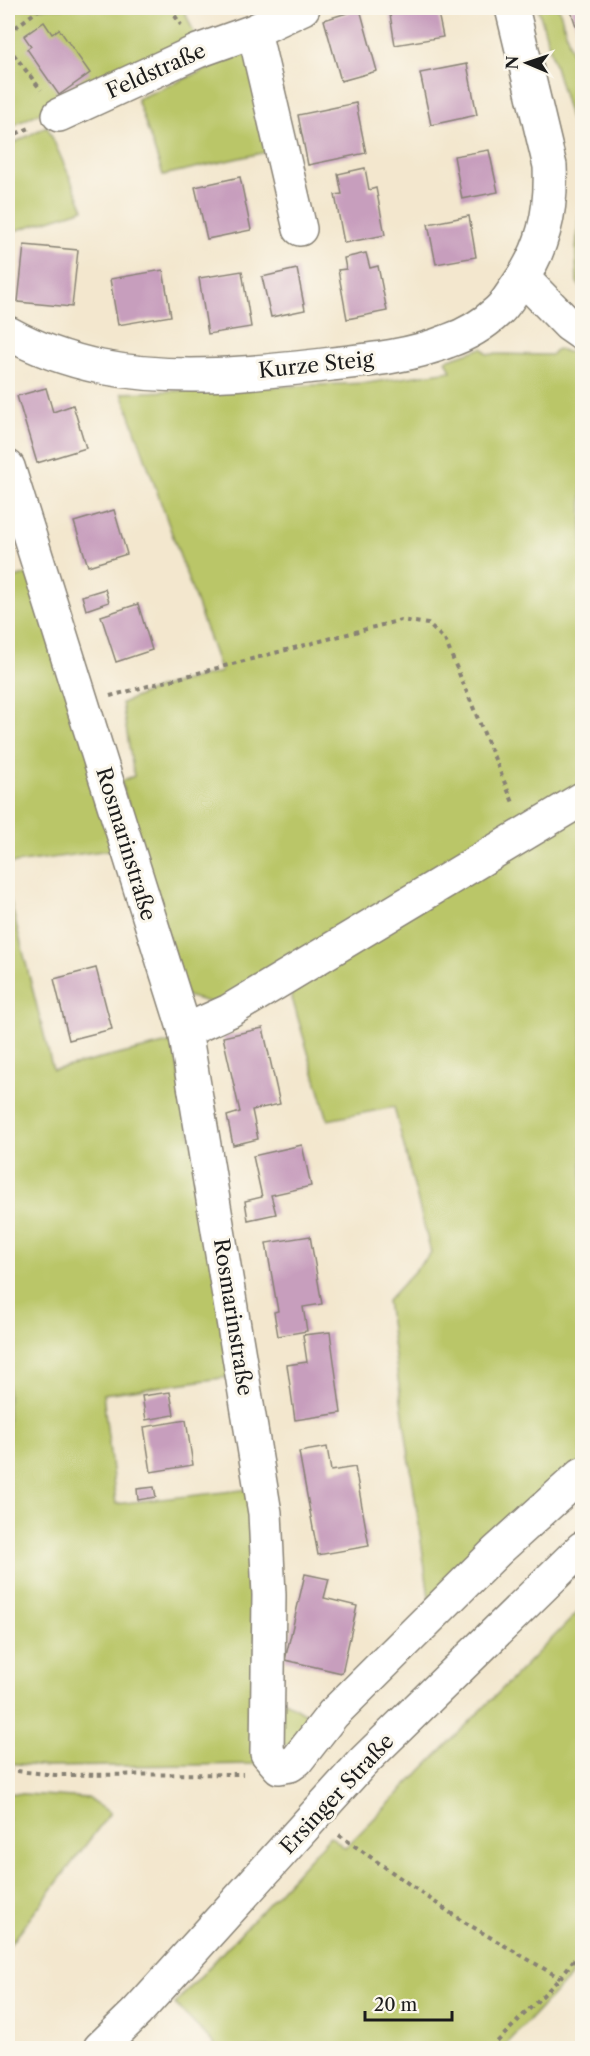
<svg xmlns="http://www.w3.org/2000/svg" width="590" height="2056" viewBox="0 0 590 2056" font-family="'Libre Caslon Text',serif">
<rect width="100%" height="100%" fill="#fbf7ec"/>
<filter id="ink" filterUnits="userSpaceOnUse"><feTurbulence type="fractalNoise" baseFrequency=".0167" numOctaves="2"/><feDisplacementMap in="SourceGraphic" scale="12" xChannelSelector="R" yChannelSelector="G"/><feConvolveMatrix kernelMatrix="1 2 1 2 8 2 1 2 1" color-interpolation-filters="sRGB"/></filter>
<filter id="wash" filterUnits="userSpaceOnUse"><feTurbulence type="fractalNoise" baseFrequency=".008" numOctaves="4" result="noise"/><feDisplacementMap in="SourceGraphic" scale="24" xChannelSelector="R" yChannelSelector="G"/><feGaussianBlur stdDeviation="1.35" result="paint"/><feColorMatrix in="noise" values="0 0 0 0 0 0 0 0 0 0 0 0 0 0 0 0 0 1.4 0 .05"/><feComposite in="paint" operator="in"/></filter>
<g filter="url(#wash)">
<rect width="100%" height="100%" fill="#f3e7ce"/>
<g fill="#bac668" stroke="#6b7142" stroke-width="1.5">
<path d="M 8,8 L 183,8 L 196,37 L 8,128 Z"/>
<path d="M 538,8 L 559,8 L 582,88 L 582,290 L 577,282 L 576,251 L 582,179 L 574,131 Z"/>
<path d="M 250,51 L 271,151 L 163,175 L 137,99 Z"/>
<path d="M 47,126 L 84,209 L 8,233 L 8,146 Z"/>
<path d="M 482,348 L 487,354 L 551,355 L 557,349 L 582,356 L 582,794 L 219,1005 L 186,996 L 121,781 L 134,776 L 122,703 L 158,688 L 221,672 L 122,393 L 367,383 L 451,371 L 446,360 Z"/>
<path d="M 29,573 L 125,848 L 8,864 L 8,581 Z"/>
<path d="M 582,811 L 582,1466 L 430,1604 L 387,1301 L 431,1253 L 394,1107 L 328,1120 L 289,988 Z"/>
<path d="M 8,892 L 53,1070 L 173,1042 L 236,1376 L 103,1394 L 116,1504 L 251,1489 L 259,1764 L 47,1767 L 8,1763 Z"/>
<path d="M 582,1608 L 582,1964 L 503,2048 L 218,2048 L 175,2004 L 330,1836 L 345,1848 Z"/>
<path d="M 272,1693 L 318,1722 L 290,1746 L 280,1743 Z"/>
<path d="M 8,1793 L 88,1798 L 110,1813 L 8,1947 Z"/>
</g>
<g id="blocks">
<g fill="#c79ebd">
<path d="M 389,8 L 437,8 L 443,37 L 395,45 Z"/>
<path d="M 570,8 L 582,8 L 582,44 Z"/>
<path d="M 360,9 L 377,71 L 341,81 L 324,20 Z"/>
<path d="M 44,22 L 52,34 L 59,29 L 90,73 L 59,95 L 27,49 L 31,46 L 24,36 Z"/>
<path d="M 467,64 L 477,115 L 431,125 L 420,73 Z"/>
<path d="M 356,103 L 366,153 L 308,165 L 298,115 Z"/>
<path d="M 489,150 L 498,192 L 462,199 L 454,156 Z"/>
<path d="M 365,168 L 369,190 L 376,188 L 385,235 L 344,243 L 335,195 L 342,194 L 338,174 Z"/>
<path d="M 240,177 L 251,230 L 207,239 L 195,187 Z"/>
<path d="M 469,216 L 476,257 L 436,264 L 428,224 Z"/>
<path d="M 24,245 L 78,250 L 72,307 L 18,302 Z"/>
<path d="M 366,253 L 370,268 L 378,266 L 387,311 L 347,319 L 338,270 L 346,269 L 344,258 Z"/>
<path d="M 297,269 L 305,310 L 271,317 L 262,277 Z"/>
<path d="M 163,270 L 171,316 L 118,325 L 110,279 Z"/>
<path d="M 242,271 L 251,327 L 208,334 L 199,278 Z"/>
<path d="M 46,388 L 53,412 L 73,405 L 86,448 L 37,463 L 17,396 Z"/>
<path d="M 114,510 L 127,554 L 88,566 L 74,522 Z"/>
<path d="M 105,589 L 109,602 L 86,610 L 82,596 Z"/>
<path d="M 138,604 L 152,650 L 116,662 L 101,616 Z"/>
<path d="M 96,968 L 112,1029 L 69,1040 L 54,979 Z"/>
<path d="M 263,1028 L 280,1104 L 252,1110 L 258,1139 L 233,1145 L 227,1116 L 240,1112 L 223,1037 Z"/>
<path d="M 302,1145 L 311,1186 L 271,1195 L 276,1214 L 248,1220 L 245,1201 L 262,1197 L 253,1156 Z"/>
<path d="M 310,1236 L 322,1304 L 303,1307 L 307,1331 L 278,1336 L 274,1312 L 278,1311 L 266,1243 Z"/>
<path d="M 330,1332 L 341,1413 L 295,1420 L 287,1365 L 307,1362 L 303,1335 Z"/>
<path d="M 170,1392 L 174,1415 L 146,1420 L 142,1396 Z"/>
<path d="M 186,1420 L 193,1465 L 151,1472 L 144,1427 Z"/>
<path d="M 327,1447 L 331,1471 L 355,1467 L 369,1546 L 318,1555 L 299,1452 Z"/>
<path d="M 154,1487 L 156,1497 L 138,1500 L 137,1489 Z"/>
<path d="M 305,1574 L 329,1579 L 324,1598 L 357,1606 L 342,1673 L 285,1660 Z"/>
</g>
</g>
</g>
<g filter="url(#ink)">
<use href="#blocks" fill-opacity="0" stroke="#888275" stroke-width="1.5"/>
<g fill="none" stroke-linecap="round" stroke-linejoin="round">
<g stroke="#888275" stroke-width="36">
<g id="minor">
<path d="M 254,31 L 300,229"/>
<path d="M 59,115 L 198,51 L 254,31 L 303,8"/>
<path d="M 523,278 L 569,325 L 582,334"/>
<path d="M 8,467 L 185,1031 L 265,1513 L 269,1595 L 267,1753 L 279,1767 L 290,1765 L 297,1760 L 333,1714 L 497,1551 L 582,1474"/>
<path d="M 185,1031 L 229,1011 L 582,799"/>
<path d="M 100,2048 L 137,2012 L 362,1763 L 582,1548"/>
</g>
</g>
<g stroke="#888275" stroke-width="36">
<path id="major" d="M 8,333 C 37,349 68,360 101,367 C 177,382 257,373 332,364 C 371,360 411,356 448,341 C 466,335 484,324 498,311 C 505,305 510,296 515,289 C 543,251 552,212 550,166 L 512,8"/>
</g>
<g stroke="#888275" stroke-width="4" stroke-dasharray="4.5 4.5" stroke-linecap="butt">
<path d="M 170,8 L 181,25"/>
<path d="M 8,33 L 41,8"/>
<path d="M 8,47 L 41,90"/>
<path d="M 8,137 L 32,127"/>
<path d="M 110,696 L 401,620 L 428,624 L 445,640 L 514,805"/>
<path d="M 8,1770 L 55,1775 L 243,1774"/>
<path d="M 339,1835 L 459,1919 L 560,1978"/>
<path d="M 491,2048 L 560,1978 L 582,1949"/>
</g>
<use href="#minor" stroke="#fff" stroke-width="33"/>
<use href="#major" stroke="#fff" stroke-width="33"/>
</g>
</g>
<g text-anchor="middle" stroke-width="6" stroke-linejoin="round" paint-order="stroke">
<g font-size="21" fill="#1c1c1c" stroke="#fbf7ec">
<text transform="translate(156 71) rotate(-24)" y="7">Feldstraße</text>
<text transform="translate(316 365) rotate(-6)" y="7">Kurze Steig</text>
<text transform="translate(126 844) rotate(73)" y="7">Rosmarinstraße</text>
<text transform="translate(233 1317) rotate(81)" y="7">Rosmarinstraße</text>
<text transform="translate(337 1794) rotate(-47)" y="7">Ersinger Straße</text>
</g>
</g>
<rect width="590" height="2056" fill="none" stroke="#fbf7ec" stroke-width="30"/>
<g transform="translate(527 63) rotate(272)" stroke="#fbf7ec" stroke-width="4.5" paint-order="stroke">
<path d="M0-4.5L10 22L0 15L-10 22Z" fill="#1c1c1c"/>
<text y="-9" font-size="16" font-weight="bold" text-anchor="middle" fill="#1c1c1c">N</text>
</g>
<path d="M365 2011v9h87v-9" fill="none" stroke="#1c1c1c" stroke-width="3"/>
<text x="374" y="2011" font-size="18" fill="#1c1c1c" stroke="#fbf7ec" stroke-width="4.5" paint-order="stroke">20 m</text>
</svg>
